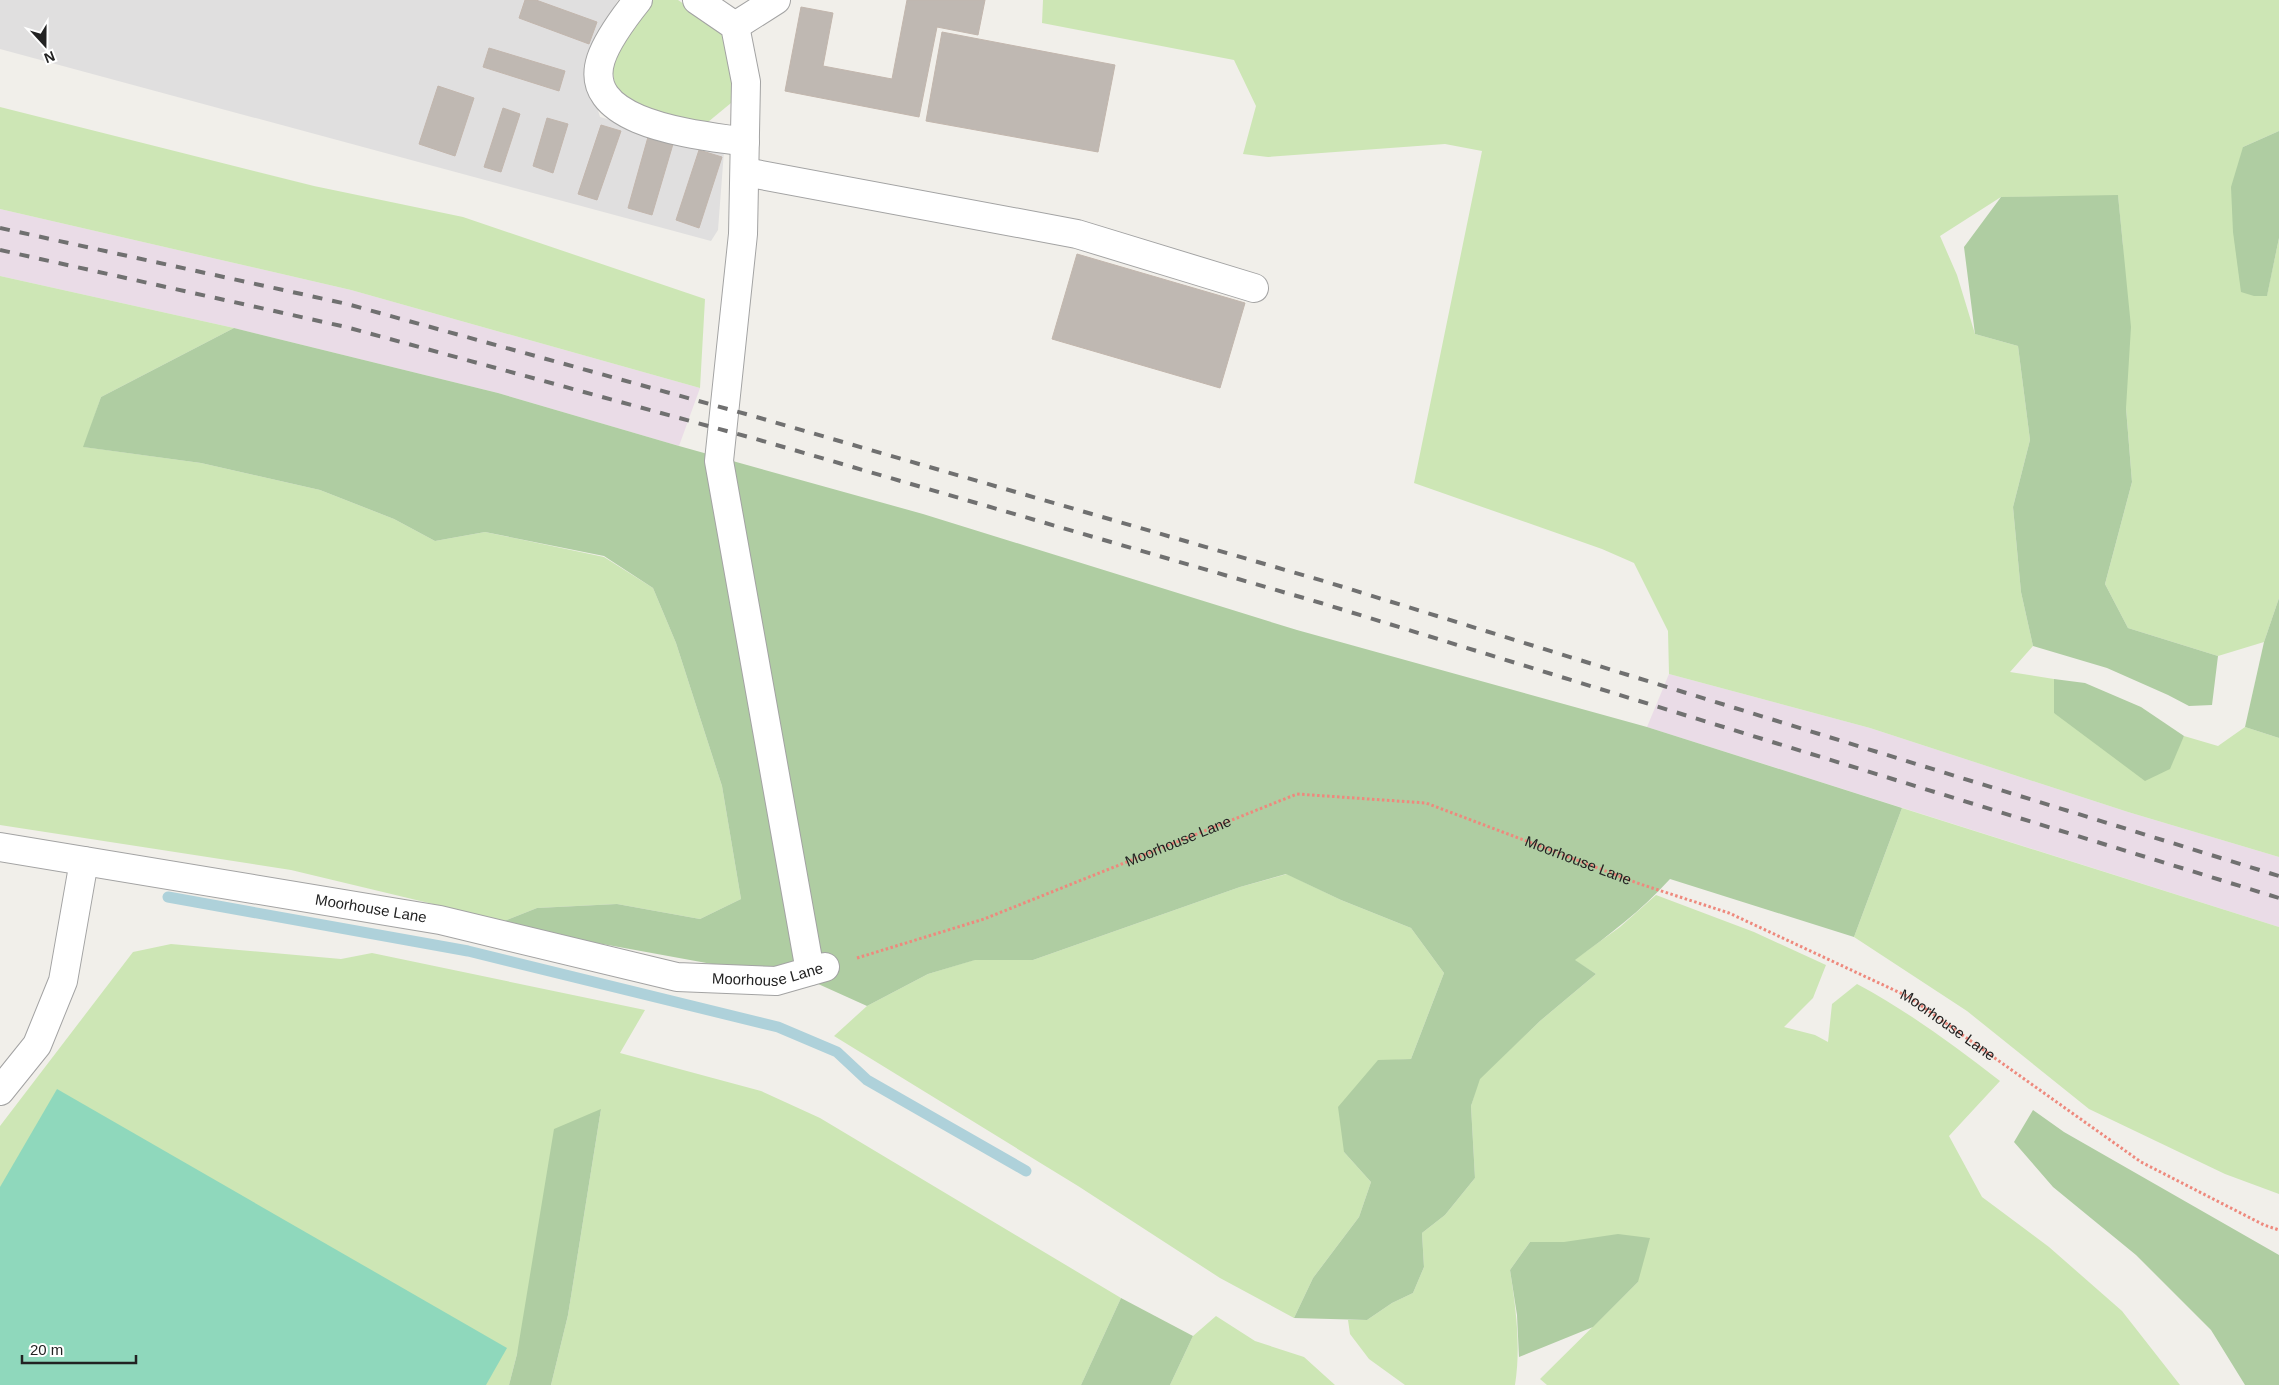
<svg xmlns="http://www.w3.org/2000/svg" width="2279" height="1385" viewBox="0 0 2279 1385" font-family="Arial,sans-serif">
<rect width="100%" height="100%" fill="#f1efea"/>
<path fill="#e0dfdf" d="M 0,0 L 618,0 L 591,50 L 587,74 L 600,117 L 724,151 L 718,230 L 711,241 L 0,49 Z"/>
<g fill="#eadce7">
<path d="M 0,209 L 351,290 L 700,388 L 679,446 L 498,393 L 234,328 L 0,276 Z"/>
<path d="M 1669,674 L 1870,728 L 2128,812 L 2279,857 L 2279,927 L 1647,727 Z"/>
</g>
<g fill="#cde6b5">
<path d="M 645,0 L 678,0 L 715,25 L 724,34 L 733,71 L 731,103 L 708,122 L 690,122 L 625,102 L 615,84 L 611,62 Z"/>
<path d="M 1043,0 L 2279,0 L 2279,131 L 2243,147 L 2267,295 L 2279,238 L 2279,598 L 2264,642 L 2218,656 L 2128,628 L 2105,584 L 2132,482 L 2126,408 L 2123,246 L 2118,196 L 2001,197 L 1940,236 L 1957,275 L 1975,334 L 2018,346 L 2030,440 L 2013,507 L 2021,592 L 2033,646 L 2010,672 L 2054,679 L 2054,713 L 2176,751 L 2184,736 L 2218,746 L 2245,727 L 2279,738 L 2279,857 L 2128,812 L 1870,728 L 1669,674 L 1668,631 L 1634,563 L 1602,549 L 1414,483 L 1482,151 L 1445,144 L 1268,157 L 1243,154 L 1256,106 L 1234,60 L 1042,23 Z"/>
<path d="M 0,107 L 314,186 L 463,217 L 705,299 L 700,388 L 351,290 L 0,209 Z"/>
<path d="M 0,276 L 234,328 L 101,397 L 84,447 L 201,463 L 320,490 L 394,519 L 435,541 L 485,532 L 604,557 L 653,588 L 676,643 L 722,786 L 741,899 L 700,919 L 617,904 L 537,908 L 504,921 L 291,870 L 0,825 Z"/>
<path d="M 1902,808 L 2279,927 L 2279,1194 L 2225,1174 L 2089,1109 L 1967,1011 L 1854,937 Z"/>
<path d="M 1287,874 L 1341,900 L 1411,928 L 1444,973 L 1411,1059 L 1378,1061 L 1344,1152 L 1371,1182 L 1359,1217 L 1313,1278 L 1294,1318 L 1220,1278 L 1078,1186 L 834,1036 L 867,1006 L 928,974 L 974,960 L 1033,960 L 1240,887 Z"/>
<path d="M 1656,895 L 1754,932 L 1826,965 L 1813,998 L 1784,1027 L 1815,1035 L 1828,1042 L 1832,1004 L 1857,984 C 1909,1012 1954,1045 2000,1081 L 1949,1136 L 1982,1197 L 2049,1247 L 2122,1311 L 2180,1385 L 1547,1385 L 1540,1379 L 1638,1282 L 1564,1242 L 1530,1242 L 1510,1270 C 1516,1309 1521,1346 1515,1385 L 1405,1385 L 1369,1359 L 1350,1334 L 1348,1320 L 1367,1320 L 1392,1303 L 1413,1293 L 1424,1267 L 1422,1233 L 1445,1215 L 1475,1178 L 1471,1106 L 1479,1079 L 1540,1021 L 1596,974 L 1574,960 L 1620,927 Z"/>
<path d="M 171,944 L 341,959 L 372,953 L 645,1010 L 620,1053 L 761,1091 L 820,1118 L 1121,1298 L 1081,1385 L 551,1385 L 568,1315 L 601,1109 L 517,1354 L 509,1385 L 0,1385 L 0,1126 L 133,952 Z"/>
<path d="M 1216,1316 L 1255,1341 L 1304,1357 L 1335,1385 L 1170,1385 L 1193,1336 Z"/>
</g>
<g fill="#afcda2">
<path d="M 2279,131 L 2279,238 L 2267,296 L 2254,296 L 2241,292 L 2233,232 L 2231,187 L 2243,147 Z"/>
<path d="M 2118,195 L 2131,327 L 2126,408 L 2132,482 L 2105,584 L 2128,628 L 2218,656 L 2212,705 L 2189,706 L 2168,695 L 2107,668 L 2033,646 L 2021,592 L 2013,507 L 2030,440 L 2018,346 L 1975,334 L 1964,247 L 2001,197 Z"/>
<path d="M 234,328 L 498,393 L 679,446 L 923,514 L 1297,630 L 1647,727 L 1902,808 L 1854,937 L 1670,879 C 1642,910 1609,935 1575,960 L 1596,974 L 1540,1021 L 1480,1079 L 1471,1106 L 1475,1178 L 1445,1215 L 1422,1233 L 1424,1267 L 1413,1293 L 1392,1303 L 1367,1320 L 1294,1318 L 1313,1278 L 1359,1217 L 1371,1182 L 1344,1152 L 1338,1107 L 1378,1060 L 1411,1059 L 1444,973 L 1411,928 L 1341,900 L 1286,874 L 1240,887 L 1033,960 L 975,960 L 928,974 L 867,1006 L 816,983 L 586,941 L 504,921 L 537,908 L 617,904 L 700,919 L 741,899 L 722,786 L 676,643 L 653,588 L 604,556 L 485,532 L 435,541 L 394,519 L 320,490 L 201,463 L 83,447 L 101,397 Z"/>
<path d="M 2279,598 L 2279,738 L 2245,727 L 2264,642 Z"/>
<path d="M 2054,679 L 2085,683 L 2141,707 L 2184,736 L 2170,769 L 2145,781 L 2054,713 Z"/>
<path d="M 601,1109 L 568,1315 L 551,1385 L 509,1385 L 517,1354 L 554,1129 Z"/>
<path d="M 2033,1110 L 2064,1132 L 2279,1255 L 2279,1385 L 2245,1385 L 2211,1330 L 2136,1255 L 2053,1187 L 2014,1142 Z"/>
<path d="M 1618,1234 L 1650,1238 L 1638,1282 L 1593,1327 L 1519,1357 L 1517,1315 L 1510,1270 L 1530,1242 L 1564,1242 Z"/>
<path d="M 1121,1298 L 1193,1336 L 1170,1385 L 1081,1385 Z"/>
</g>
<path fill="#8fd8bc" d="M 57,1089 L 507,1348 L 486,1385 L 0,1385 L 0,1187 Z"/>
<g fill="none" stroke-linecap="round" stroke-linejoin="round">
<path stroke="#aed1da" stroke-width="11" d="M 168,897 L 468,951 L 778,1027 L 837,1052 L 867,1080 L 1026,1171"/>
</g>
<g fill="#bfb8b2" stroke="#c2b6ad">
<path d="M 525,0 L 536,0 L 597,22 L 589,44 L 519,18 Z"/>
<path d="M 907,0 L 985,0 L 978,35 L 937,27 L 919,117 L 785,91 L 801,7 L 833,13 L 823,66 L 892,79 Z"/>
<path d="M 942,32 L 1115,65 L 1098,152 L 926,121 Z"/>
<path d="M 489,48 L 565,71 L 559,91 L 483,67 Z"/>
<path d="M 438,86 L 474,98 L 455,156 L 419,144 Z"/>
<path d="M 503,108 L 520,114 L 501,172 L 484,167 Z"/>
<path d="M 547,118 L 568,124 L 553,173 L 533,166 Z"/>
<path d="M 601,125 L 621,131 L 597,200 L 578,194 Z"/>
<path d="M 648,137 L 673,144 L 652,215 L 628,208 Z"/>
<path d="M 699,150 L 722,157 L 699,228 L 676,220 Z"/>
<path d="M 1077,254 L 1245,303 L 1220,388 L 1052,339 Z"/>
</g>
<g fill="none" stroke-linecap="round" stroke-linejoin="round">
<g stroke="#a3a3a3" stroke-width="30">
<g id="minor">
<path d="M 638,0 C 626,15 607,41 601,59 C 579,126 704,135 745,142"/>
<path d="M 697,0 L 735,26 L 746,82 L 743,234 L 719,461 L 810,971"/>
<path d="M 735,26 L 776,0"/>
<path d="M 745,172 L 1077,234 L 1254,288"/>
<path id="s2" d="M 0,847 L 440,920 L 677,977 L 776,981 L 825,967"/>
<path d="M 0,1091 L 37,1045 L 63,981 L 84,861"/>
</g>
</g>
<path stroke="#ee897d" stroke-width="3" stroke-dasharray="2.5 2.5" stroke-linecap="butt" id="s1" d="M 857,958 L 984,919 L 1297,794 L 1426,803 L 1640,884 L 1729,913 L 1909,997 L 2141,1162 L 2264,1225 L 2279,1230"/>
<use href="#minor" stroke="#fff" stroke-width="28"/>
<g stroke="#707070" stroke-width="4" stroke-dasharray="10 10" stroke-linecap="butt">
<path d="M 0,228 L 347,304 L 753,416 L 1327,582 L 2279,876"/>
<path d="M 0,250 L 346,327 L 756,439 L 1321,603 L 2279,898"/>
</g>
</g>
<g text-anchor="middle" stroke-width="4" stroke-linejoin="round" paint-order="stroke">
<g font-size="15" fill="#222" stroke="#fff">
<text dy="5" stroke="none"><textPath href="#s1" startOffset="342">Moorhouse Lane</textPath></text>
<text dy="5" stroke="none"><textPath href="#s1" startOffset="762">Moorhouse Lane</textPath></text>
<text dy="5" stroke="none"><textPath href="#s2" startOffset="376">Moorhouse Lane</textPath></text>
<text dy="5" stroke="none"><textPath href="#s2" startOffset="781">Moorhouse Lane</textPath></text>
<text dy="5" stroke="none"><textPath href="#s1" startOffset="1168">Moorhouse Lane</textPath></text>
</g>
</g>
<g transform="translate(45 45) rotate(159)" stroke="#ffffff" stroke-width="4" paint-order="stroke">
<path d="M0-4L9 19L0 12L-9 19Z" fill="#222222"/>
<text y="-8" font-size="14" font-weight="bold" text-anchor="middle" fill="#222222">N</text>
</g>
<path d="M22 1355v8h114v-8" fill="none" stroke="#222222" stroke-width="2.5"/>
<text x="30" y="1355" font-size="15" fill="#222222" stroke="#ffffff" stroke-width="4" paint-order="stroke">20 m</text>
</svg>
